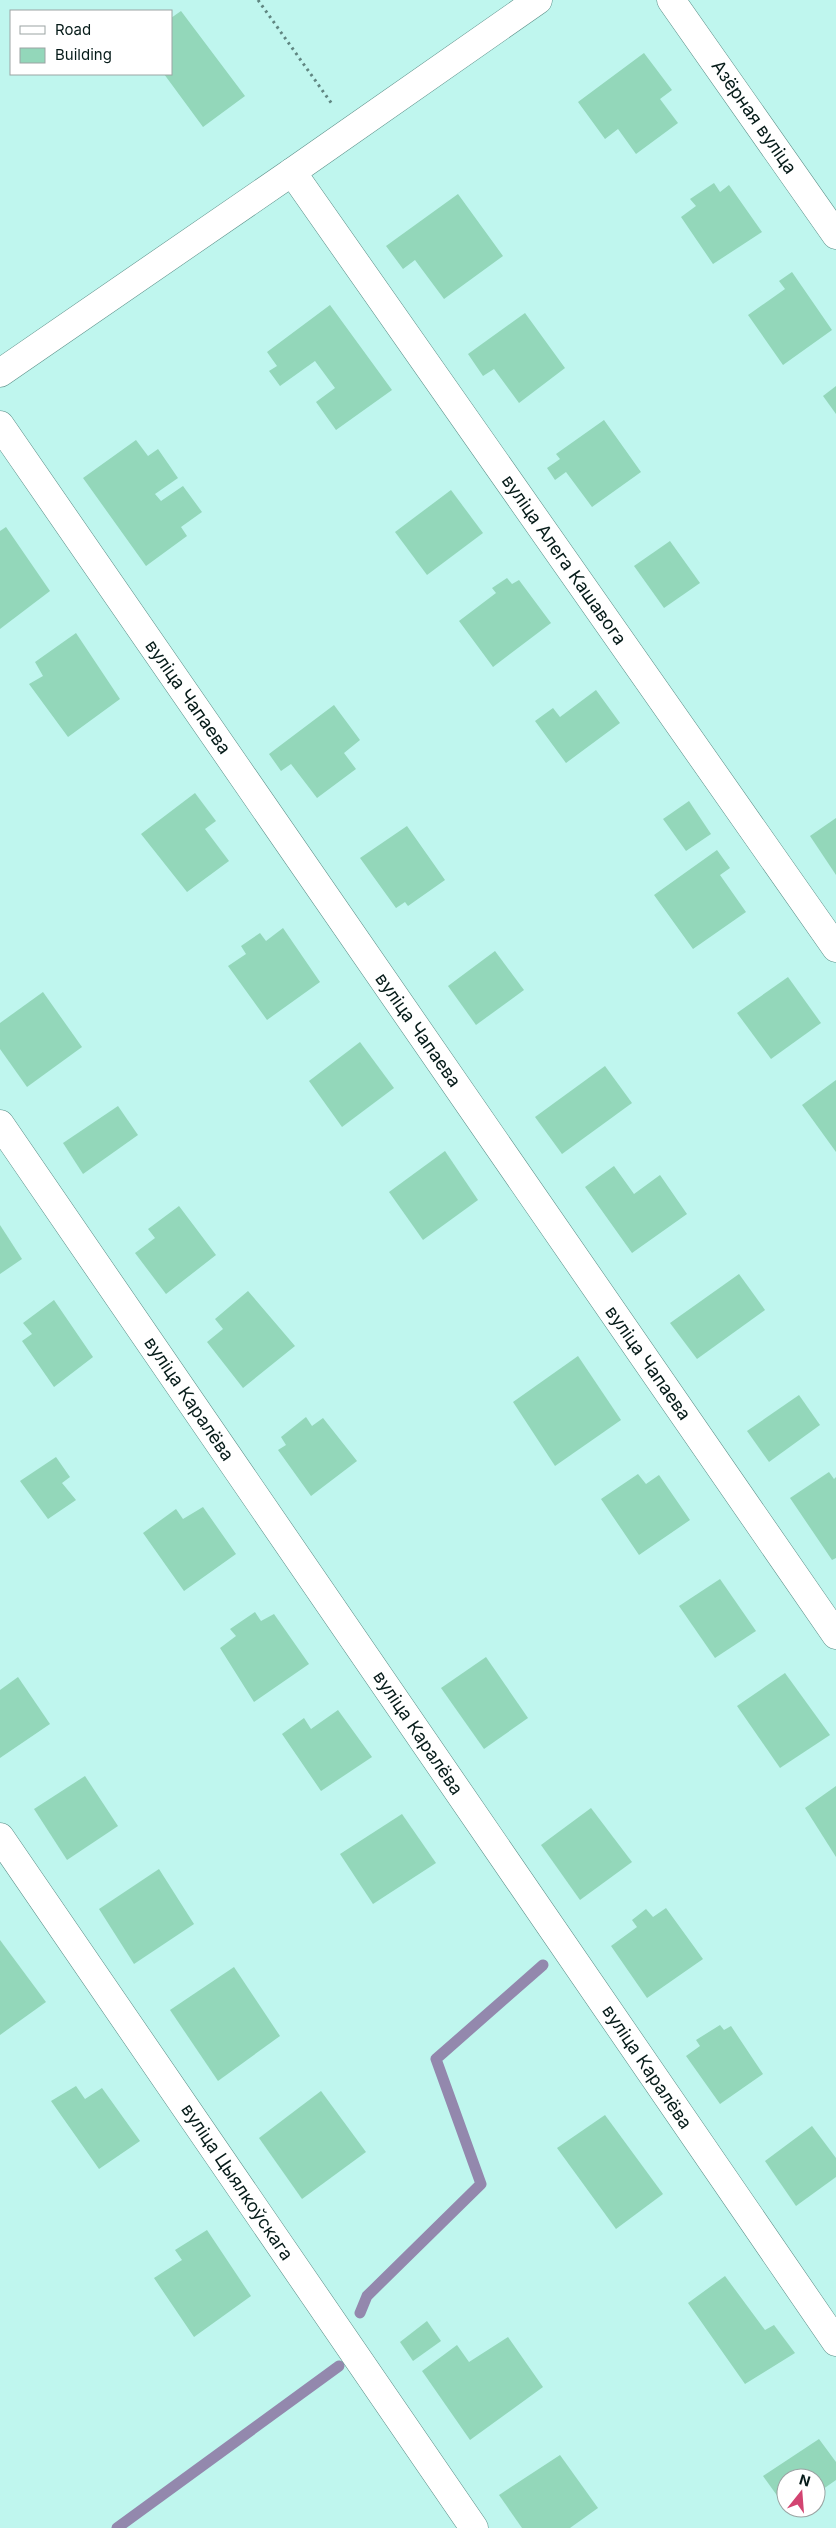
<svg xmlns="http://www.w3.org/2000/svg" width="836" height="2528" viewBox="0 0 836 2528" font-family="Inter,sans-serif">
<rect width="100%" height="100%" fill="#bff6ee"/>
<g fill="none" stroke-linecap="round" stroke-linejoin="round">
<g stroke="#9388ad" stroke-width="11">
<path d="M 360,2313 L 367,2296 L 481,2184 L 436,2059 L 543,1965"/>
<path d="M 117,2528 L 339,2366"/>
</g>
</g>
<g fill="#93d7ba">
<path d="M 181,11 L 245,96 L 203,127 L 164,74 L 171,74 L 171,18 Z"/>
<path d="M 644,53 L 672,90 L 660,99 L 678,123 L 636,154 L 618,129 L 605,139 L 578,102 Z"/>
<path d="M 714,183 L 720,192 L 729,185 L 762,232 L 713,264 L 681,217 L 696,206 L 690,199 Z"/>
<path d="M 458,194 L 503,256 L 444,299 L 415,260 L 403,269 L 386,246 Z"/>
<path d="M 792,272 L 832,330 L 783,365 L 748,315 L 785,289 L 779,281 Z"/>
<path d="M 330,305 L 392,390 L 336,430 L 316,402 L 335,388 L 315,361 L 280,386 L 269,371 L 277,366 L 267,352 Z"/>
<path d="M 525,313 L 565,368 L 519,403 L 494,369 L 483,376 L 468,354 Z"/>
<path d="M 836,386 L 836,414 L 823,396 Z"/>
<path d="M 604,420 L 641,472 L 592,507 L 566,472 L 555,480 L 547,468 L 560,459 L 556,454 Z"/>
<path d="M 136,440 L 148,456 L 158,449 L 178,478 L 155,494 L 161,501 L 183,486 L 202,512 L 181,527 L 187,536 L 146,566 L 83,478 Z"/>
<path d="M 451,490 L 483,533 L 427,575 L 395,532 Z"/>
<path d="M 6,527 L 50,591 L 0,629 L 0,531 Z"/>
<path d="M 670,541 L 700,583 L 664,608 L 634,566 Z"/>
<path d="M 507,578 L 512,584 L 519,580 L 551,623 L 493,667 L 459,621 L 496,593 L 492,588 Z"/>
<path d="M 76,633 L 120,699 L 68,737 L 29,684 L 43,676 L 35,662 Z"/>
<path d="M 596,690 L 620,723 L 566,763 L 535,721 L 553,708 L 560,717 Z"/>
<path d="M 334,705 L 360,740 L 344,753 L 356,769 L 317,798 L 291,764 L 281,771 L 269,754 Z"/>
<path d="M 195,793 L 216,821 L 205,829 L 229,861 L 187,892 L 141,834 Z"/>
<path d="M 689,801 L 711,834 L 686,851 L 663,819 Z"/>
<path d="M 836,818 L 836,875 L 810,836 Z"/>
<path d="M 407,826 L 445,880 L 408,906 L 405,902 L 396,908 L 360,858 Z"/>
<path d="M 717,850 L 730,868 L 720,875 L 746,912 L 693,949 L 654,895 Z"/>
<path d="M 283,928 L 320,982 L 267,1020 L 228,966 L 246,954 L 241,946 L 260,933 L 266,941 Z"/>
<path d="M 495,951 L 524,990 L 476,1025 L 448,986 Z"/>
<path d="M 788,977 L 821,1023 L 771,1059 L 737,1013 Z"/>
<path d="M 43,992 L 82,1047 L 27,1087 L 0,1049 L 0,1023 Z"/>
<path d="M 360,1042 L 394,1088 L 342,1127 L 309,1081 Z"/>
<path d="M 605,1066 L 632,1103 L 562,1154 L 535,1117 Z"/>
<path d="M 836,1080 L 836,1152 L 802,1105 Z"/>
<path d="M 118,1106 L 138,1135 L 83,1174 L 63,1143 Z"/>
<path d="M 445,1151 L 478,1200 L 423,1240 L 389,1192 Z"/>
<path d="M 614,1166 L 634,1194 L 660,1175 L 687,1214 L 632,1253 L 585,1187 Z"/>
<path d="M 179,1206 L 216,1255 L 166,1294 L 135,1253 L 155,1238 L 148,1229 Z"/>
<path d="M 0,1225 L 22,1259 L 0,1274 Z"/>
<path d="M 739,1274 L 765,1310 L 697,1359 L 670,1323 Z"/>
<path d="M 248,1291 L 295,1346 L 243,1388 L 207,1342 L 223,1329 L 215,1319 Z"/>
<path d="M 54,1300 L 93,1357 L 54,1387 L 22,1341 L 32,1334 L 23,1323 Z"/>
<path d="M 578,1356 L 621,1420 L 555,1466 L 513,1402 Z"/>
<path d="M 799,1395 L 820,1425 L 769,1462 L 747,1431 Z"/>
<path d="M 306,1417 L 312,1426 L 323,1418 L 357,1461 L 311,1496 L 278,1450 L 286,1445 L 281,1437 Z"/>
<path d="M 56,1457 L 70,1477 L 62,1483 L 76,1500 L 48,1519 L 20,1481 Z"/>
<path d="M 829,1472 L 834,1479 L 836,1477 L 836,1558 L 832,1560 L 790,1498 Z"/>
<path d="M 638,1474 L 646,1484 L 659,1475 L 690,1520 L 639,1555 L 601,1499 Z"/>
<path d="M 203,1507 L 236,1554 L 184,1591 L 143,1533 L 176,1509 L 183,1519 Z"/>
<path d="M 720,1579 L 756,1631 L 715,1658 L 679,1606 Z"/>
<path d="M 255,1612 L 261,1621 L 274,1614 L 309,1664 L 254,1702 L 220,1648 L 236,1636 L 230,1629 Z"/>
<path d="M 486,1657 L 528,1718 L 484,1749 L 441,1688 Z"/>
<path d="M 785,1673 L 830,1735 L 780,1768 L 737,1706 Z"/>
<path d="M 18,1677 L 50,1724 L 0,1758 L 0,1690 Z"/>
<path d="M 338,1710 L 372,1757 L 321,1791 L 282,1734 L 304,1718 L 311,1729 Z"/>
<path d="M 85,1776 L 118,1826 L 67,1860 L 34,1809 Z"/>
<path d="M 836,1786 L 836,1857 L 805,1808 Z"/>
<path d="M 591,1808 L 632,1862 L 580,1900 L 541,1845 Z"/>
<path d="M 402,1814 L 436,1863 L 373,1904 L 340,1854 Z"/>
<path d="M 159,1869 L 194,1924 L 134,1964 L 99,1909 Z"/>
<path d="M 666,1908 L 703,1959 L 647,1998 L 611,1946 L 637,1927 L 632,1920 L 646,1909 L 653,1917 Z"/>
<path d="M 0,1940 L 46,2002 L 0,2035 Z"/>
<path d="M 234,1967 L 280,2036 L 218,2081 L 170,2010 Z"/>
<path d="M 720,2025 L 724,2030 L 731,2026 L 763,2074 L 720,2104 L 686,2056 L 700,2046 L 696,2040 Z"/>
<path d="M 76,2086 L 85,2099 L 102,2088 L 140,2141 L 99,2169 L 51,2101 Z"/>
<path d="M 321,2091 L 366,2152 L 302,2199 L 259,2138 Z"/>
<path d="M 605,2115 L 663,2194 L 616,2229 L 557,2148 Z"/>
<path d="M 812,2126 L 836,2158 L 836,2177 L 796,2206 L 765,2161 Z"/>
<path d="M 207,2230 L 251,2296 L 194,2337 L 154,2278 L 182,2260 L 175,2250 Z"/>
<path d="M 725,2276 L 765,2330 L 774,2325 L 795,2353 L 745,2384 L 688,2303 Z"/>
<path d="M 427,2321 L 441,2341 L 413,2361 L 400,2342 Z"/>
<path d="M 508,2337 L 543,2387 L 470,2440 L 422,2371 L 457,2345 L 469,2362 Z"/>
<path d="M 819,2439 L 836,2462 L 836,2480 L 816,2494 L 816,2478 L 786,2478 L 786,2508 L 763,2476 Z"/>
<path d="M 560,2455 L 598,2508 L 570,2528 L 522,2528 L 499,2495 Z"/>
</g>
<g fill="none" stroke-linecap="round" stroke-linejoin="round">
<g stroke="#5a8e87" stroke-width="29">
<g id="minor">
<path d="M 671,0 L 836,235"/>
<path d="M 292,172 L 836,948"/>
<path d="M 0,425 L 836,1635"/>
<path d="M 0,1124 L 836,2342"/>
<path d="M 0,1837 L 474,2528"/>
</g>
</g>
<g stroke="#5a8e87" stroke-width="29">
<path id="tertiary" d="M 0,373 L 292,172 L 538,0"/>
</g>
<path stroke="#608681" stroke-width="3" stroke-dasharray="2.5 4" stroke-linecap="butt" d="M 258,0 L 332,104"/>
<use href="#minor" stroke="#fff" stroke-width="28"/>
<use href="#tertiary" stroke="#fff" stroke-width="28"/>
</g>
<g text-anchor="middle" stroke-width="4" stroke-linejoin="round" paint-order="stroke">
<g font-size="18" fill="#061b19" stroke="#fff">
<text transform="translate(754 117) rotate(55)" y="6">Азёрная вуліца</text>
<text transform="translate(564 560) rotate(55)" y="6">вуліца Алега Кашавога</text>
<text transform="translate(188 697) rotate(55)" y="6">вуліца Чапаева</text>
<text transform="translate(418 1030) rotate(55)" y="6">вуліца Чапаева</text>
<text transform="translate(648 1363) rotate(55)" y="6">вуліца Чапаева</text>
<text transform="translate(189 1399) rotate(56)" y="6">вуліца Каралёва</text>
<text transform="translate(418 1733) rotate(56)" y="6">вуліца Каралёва</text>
<text transform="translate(647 2067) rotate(56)" y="6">вуліца Каралёва</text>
<text transform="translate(237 2182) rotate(56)" y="6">вуліца Цыялкоўскага</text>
</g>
</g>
<rect x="10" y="10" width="162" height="65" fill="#ffffff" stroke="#9ba4a3"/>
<rect x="20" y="26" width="25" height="8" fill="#ffffff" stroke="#9ba4a3"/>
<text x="55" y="35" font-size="15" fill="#061b19">Road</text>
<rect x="20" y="48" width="25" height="15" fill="#93d7ba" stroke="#9ba4a3"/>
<text x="55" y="60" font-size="15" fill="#061b19">Building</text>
<g transform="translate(801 2493) rotate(17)"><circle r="24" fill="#ffffff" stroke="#9ba4a3"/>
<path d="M0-4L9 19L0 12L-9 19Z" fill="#d24471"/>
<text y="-8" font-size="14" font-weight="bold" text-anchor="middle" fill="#061b19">N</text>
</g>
</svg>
